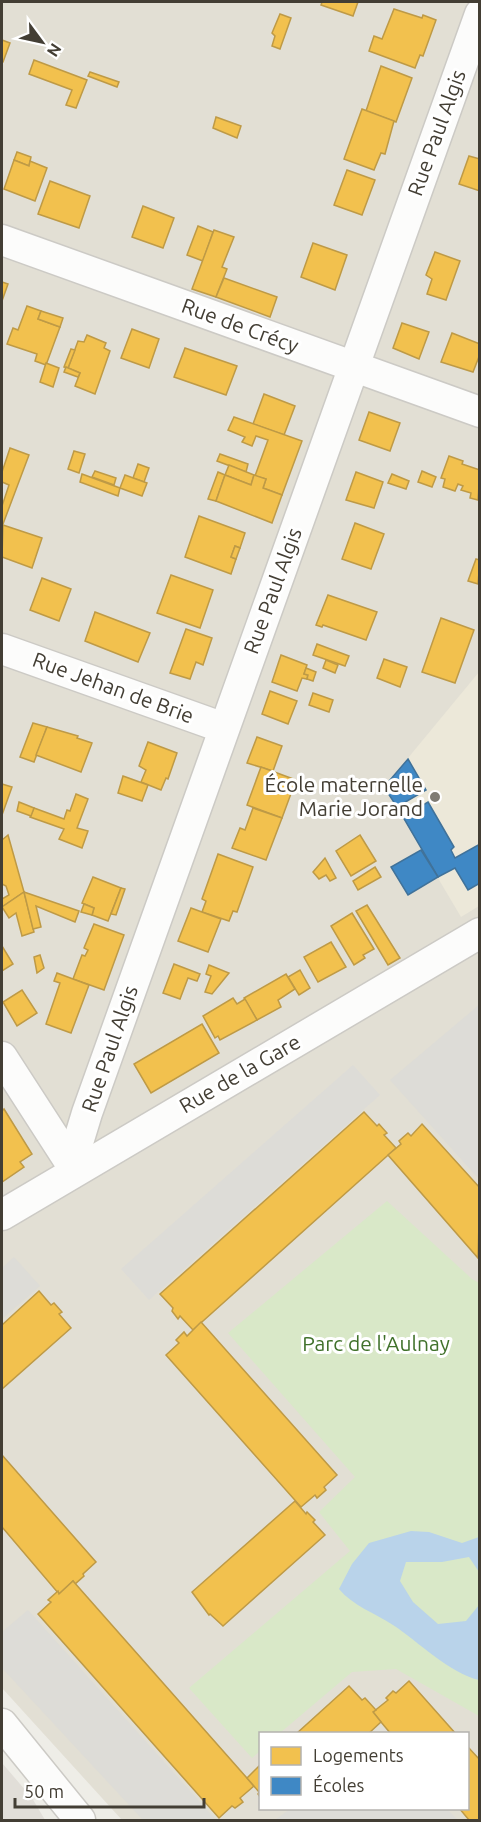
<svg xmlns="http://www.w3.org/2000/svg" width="481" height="1822" viewBox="0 0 481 1822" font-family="Ubuntu,sans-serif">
<rect width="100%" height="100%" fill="#eeede7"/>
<path fill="#e2dfd4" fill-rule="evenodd" d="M 2,2 L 479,2 L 479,1820 L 122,1820 L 2,1688 ZM 260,1734 L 468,1734 L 468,1808 L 260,1808 Z"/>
<path fill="#e1ded8" d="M 2,1763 L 32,1798 L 45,1820 L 2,1820 Z"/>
<path fill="#ece8d9" d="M 479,672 L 479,906 L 461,917 L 384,787 Z"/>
<path fill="#d9e8c8" d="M 387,1201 L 472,1279 L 479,1283 L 479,1716 L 396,1669 L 352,1672 L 280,1733 L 260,1734 L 260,1751 L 252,1758 L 189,1688 L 350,1551 L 319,1512 L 355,1477 L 228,1333 Z"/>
<g fill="#dddcd7">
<path d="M 479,1005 L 479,1179 L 390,1080 Z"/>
<path d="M 353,1065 L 380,1095 L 149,1300 L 121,1269 Z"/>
<path d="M 14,1257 L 40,1286 L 2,1319 L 2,1268 Z"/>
<path d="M 28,1610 L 216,1820 L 143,1820 L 2,1668 L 2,1632 Z"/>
<path d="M 290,1809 L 447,1809 L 458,1820 L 275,1820 Z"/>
</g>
<path fill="#b9d3ea" d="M 411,1531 L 429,1532 L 462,1543 L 479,1537 L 479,1572 L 469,1557 L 442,1562 L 406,1562 L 400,1581 L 413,1602 L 438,1624 L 466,1621 L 479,1605 L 479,1680 C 449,1673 419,1642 393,1625 C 375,1613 353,1606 339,1589 L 352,1564 L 369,1543 Z"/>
<g fill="#f2c14e" stroke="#be9a46" stroke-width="1.5">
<path d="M 322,2 L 358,2 L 353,16 L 321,5 Z"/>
<path d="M 394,9 L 422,18 L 423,15 L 436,20 L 423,56 L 420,55 L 415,68 L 369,51 L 374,36 L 382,39 Z"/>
<path d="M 280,14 L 291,18 L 280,49 L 272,46 L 275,36 L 272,33 Z"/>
<path d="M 2,40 L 10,43 L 3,62 L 2,62 Z"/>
<path d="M 34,60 L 87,80 L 76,108 L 66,105 L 72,90 L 29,74 Z"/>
<path d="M 381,66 L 412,78 L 396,122 L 366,111 Z"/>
<path d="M 90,72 L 119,82 L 117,87 L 88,76 Z"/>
<path d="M 362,109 L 394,121 L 385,154 L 381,153 L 374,170 L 344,159 Z"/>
<path d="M 216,117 L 241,126 L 237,138 L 213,128 Z"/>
<path d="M 17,152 L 31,157 L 29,166 L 14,160 Z"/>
<path d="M 469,156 L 480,159 L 480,191 L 459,184 Z"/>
<path d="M 14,160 L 29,166 L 30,161 L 47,168 L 35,201 L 4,189 Z"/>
<path d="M 347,170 L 375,180 L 362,215 L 334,205 Z"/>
<path d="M 50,181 L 90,196 L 79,228 L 38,214 Z"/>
<path d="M 143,206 L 174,218 L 163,248 L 132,237 Z"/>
<path d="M 198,226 L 213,232 L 203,261 L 187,255 Z"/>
<path d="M 214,230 L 234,237 L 222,267 L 227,269 L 216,297 L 192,289 Z"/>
<path d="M 313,243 L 347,255 L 335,290 L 301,277 Z"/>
<path d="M 435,252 L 460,261 L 446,300 L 427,294 L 432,279 L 426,275 Z"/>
<path d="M 224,278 L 277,297 L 270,317 L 216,297 Z"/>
<path d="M 2,282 L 8,284 L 2,301 Z"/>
<path d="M 27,306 L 41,311 L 38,319 L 60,327 L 46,365 L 35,361 L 37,354 L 7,344 L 13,328 L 18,330 Z"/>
<path d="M 41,311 L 63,318 L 60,327 L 38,319 Z"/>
<path d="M 402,323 L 429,332 L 419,359 L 393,348 Z"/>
<path d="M 132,329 L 159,339 L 149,368 L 121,358 Z"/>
<path d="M 452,333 L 480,344 L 480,354 L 473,372 L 441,362 Z"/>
<path d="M 87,335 L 106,343 L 104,348 L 110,351 L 95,394 L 75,386 L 80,373 L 68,368 L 78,341 L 84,342 Z"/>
<path d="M 185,348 L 237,366 L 226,395 L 174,377 Z"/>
<path d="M 71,349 L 75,350 L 68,368 L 64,367 Z"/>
<path d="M 46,363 L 59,368 L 53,387 L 40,382 Z"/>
<path d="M 66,367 L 80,373 L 78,377 L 64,372 Z"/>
<path d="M 264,394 L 295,406 L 284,435 L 253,424 Z"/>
<path d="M 369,412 L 400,423 L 390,451 L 359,440 Z"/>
<path d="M 234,417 L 302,441 L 282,495 L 263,488 L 266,479 L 255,476 L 268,440 L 256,436 L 252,446 L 242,442 L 245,437 L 228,430 Z"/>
<path d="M 10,448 L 29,455 L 3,524 L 2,524 L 2,506 L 9,485 L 2,482 L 2,472 Z"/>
<path d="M 74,451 L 85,454 L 79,473 L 68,469 Z"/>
<path d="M 220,454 L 248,464 L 246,472 L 217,461 Z"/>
<path d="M 449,456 L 463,461 L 462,464 L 480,470 L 478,500 L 470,498 L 471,493 L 461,490 L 463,486 L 458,484 L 455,491 L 443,487 L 445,479 L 441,478 Z"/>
<path d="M 138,464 L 149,468 L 144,482 L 133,478 Z"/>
<path d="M 229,465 L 254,475 L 251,485 L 225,475 Z"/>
<path d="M 95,471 L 116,478 L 114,485 L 92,477 Z"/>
<path d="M 422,471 L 436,477 L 432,487 L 418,482 Z"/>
<path d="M 218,472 L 225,475 L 216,501 L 208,499 Z"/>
<path d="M 356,472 L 383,482 L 374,508 L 346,500 Z"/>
<path d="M 82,474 L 120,488 L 118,496 L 80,482 Z"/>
<path d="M 392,474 L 409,481 L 406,489 L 388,483 Z"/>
<path d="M 125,475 L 147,483 L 142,496 L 120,488 Z"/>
<path d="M 225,475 L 251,485 L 254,475 L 266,479 L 263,488 L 282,495 L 272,523 L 216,501 Z"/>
<path d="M 199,516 L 245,533 L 240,548 L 235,546 L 231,557 L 236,559 L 231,574 L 185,557 Z"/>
<path d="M 355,523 L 384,534 L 371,569 L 342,559 Z"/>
<path d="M 3,525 L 42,538 L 32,568 L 2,557 Z"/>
<path d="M 235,546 L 240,548 L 236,559 L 231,557 Z"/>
<path d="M 476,559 L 480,560 L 478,584 L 468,581 Z"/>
<path d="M 171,575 L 213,590 L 200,628 L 157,613 Z"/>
<path d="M 42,578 L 71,589 L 59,621 L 30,610 Z"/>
<path d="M 328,595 L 377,612 L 366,640 L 323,625 L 322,627 L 316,625 Z"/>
<path d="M 95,612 L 150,633 L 138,662 L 85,641 Z"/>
<path d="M 441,618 L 474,630 L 455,683 L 422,672 Z"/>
<path d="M 186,629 L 212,638 L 203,665 L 196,662 L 190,679 L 170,673 Z"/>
<path d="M 317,644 L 349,656 L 345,666 L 313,655 Z"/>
<path d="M 281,655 L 307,665 L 304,674 L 308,675 L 307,679 L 302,678 L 297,691 L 272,682 Z"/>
<path d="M 384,659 L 407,667 L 400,687 L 377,678 Z"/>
<path d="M 326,660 L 338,665 L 335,673 L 323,668 Z"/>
<path d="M 306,668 L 316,672 L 313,681 L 307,679 L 308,675 L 304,674 Z"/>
<path d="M 270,691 L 297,701 L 288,724 L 262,714 Z"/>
<path d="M 313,693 L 333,700 L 329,712 L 309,705 Z"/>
<path d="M 33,723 L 47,727 L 34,762 L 20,757 Z"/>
<path d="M 47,727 L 78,736 L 77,738 L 92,743 L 81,772 L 36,755 Z"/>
<path d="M 257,737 L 282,746 L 273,771 L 247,763 Z"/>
<path d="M 148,742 L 177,753 L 168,779 L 166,778 L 161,790 L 141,782 L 146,770 L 139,766 Z"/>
<path d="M 261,767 L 296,780 L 282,818 L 247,805 Z"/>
<path d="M 123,776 L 148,785 L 142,801 L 118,793 Z"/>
<path d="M 2,784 L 12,787 L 2,815 Z"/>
<path d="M 76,794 L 88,799 L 77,828 L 88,831 L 82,848 L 59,839 L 64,829 L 30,817 L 34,808 L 64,819 L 67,810 L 70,811 Z"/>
<path d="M 19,802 L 34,808 L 31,816 L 17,811 Z"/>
<path d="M 253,808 L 282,818 L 266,860 L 232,848 L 240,828 L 245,830 Z"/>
<path d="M 8,835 L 24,892 L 2,907 L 2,899 L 9,895 L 6,886 L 2,884 L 2,840 Z"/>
<path d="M 360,835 L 376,861 L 351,876 L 336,851 Z"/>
<path d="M 218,854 L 253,867 L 237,912 L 233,911 L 229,921 L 202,912 L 206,901 L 202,899 Z"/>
<path d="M 325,858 L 336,878 L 330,881 L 326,875 L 319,879 L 313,872 Z"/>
<path d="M 375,867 L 381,877 L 358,890 L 353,881 Z"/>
<path d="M 93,877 L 121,888 L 108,921 L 92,915 L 94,908 L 82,903 Z"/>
<path d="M 121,888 L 125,889 L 116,915 L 111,914 Z"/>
<path d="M 24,892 L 34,932 L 22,936 L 16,913 L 9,918 L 2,907 Z"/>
<path d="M 24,892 L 79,911 L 75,922 L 36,906 L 41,927 L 33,929 Z"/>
<path d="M 84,904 L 94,908 L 92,915 L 81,912 Z"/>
<path d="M 367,905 L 400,958 L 388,965 L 356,911 Z"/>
<path d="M 191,908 L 221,919 L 208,952 L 178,941 Z"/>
<path d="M 352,913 L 374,949 L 363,955 L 365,958 L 354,965 L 331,926 Z"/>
<path d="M 94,924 L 124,935 L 104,990 L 73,979 L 82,955 L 85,956 L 88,950 L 84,948 Z"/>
<path d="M 331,942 L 346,967 L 318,982 L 304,957 Z"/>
<path d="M 2,946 L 13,964 L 2,971 Z"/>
<path d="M 40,955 L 44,968 L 37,973 L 34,957 Z"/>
<path d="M 174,964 L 200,974 L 197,981 L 188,978 L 180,999 L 163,993 Z"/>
<path d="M 209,965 L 229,973 L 212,994 L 205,992 L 211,976 L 206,974 Z"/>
<path d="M 300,970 L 310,988 L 299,995 L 288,977 Z"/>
<path d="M 57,973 L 89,985 L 71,1033 L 46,1024 L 60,983 L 54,981 Z"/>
<path d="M 286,974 L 295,989 L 278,1000 L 281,1007 L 257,1020 L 244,998 Z"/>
<path d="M 22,990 L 37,1013 L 17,1026 L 3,1002 Z"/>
<path d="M 233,998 L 237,1004 L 245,999 L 257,1020 L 220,1040 L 218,1036 L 215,1038 L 203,1016 Z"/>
<path d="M 202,1024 L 219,1053 L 151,1093 L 134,1064 Z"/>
<path d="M 4,1109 L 32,1154 L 20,1162 L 24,1167 L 2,1182 L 2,1111 Z"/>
<path d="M 364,1112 L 377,1126 L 379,1124 L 387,1133 L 384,1135 L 396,1148 L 193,1330 L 180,1316 L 178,1319 L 172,1311 L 173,1308 L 160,1294 Z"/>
<path d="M 422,1124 L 480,1188 L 478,1258 L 388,1155 L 401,1144 L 399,1141 L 408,1133 L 411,1136 Z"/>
<path d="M 39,1291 L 51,1305 L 54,1303 L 62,1312 L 59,1314 L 71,1328 L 2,1389 L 2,1325 Z"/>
<path d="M 201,1322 L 337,1475 L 324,1487 L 326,1490 L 317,1498 L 315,1495 L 301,1507 L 166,1355 L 179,1343 L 176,1340 L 184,1332 L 187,1336 Z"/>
<path d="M 2,1455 L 96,1562 L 83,1574 L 84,1576 L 75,1584 L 73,1581 L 59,1594 L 2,1527 Z"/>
<path d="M 295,1501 L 306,1514 L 307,1512 L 315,1520 L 313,1522 L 325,1535 L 223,1626 L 210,1614 L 209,1615 L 192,1592 Z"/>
<path d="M 73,1581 L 254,1786 L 240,1798 L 243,1802 L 235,1808 L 232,1806 L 219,1818 L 38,1614 L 51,1602 L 48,1600 L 58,1591 L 59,1594 Z"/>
<path d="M 409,1681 L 456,1734 L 391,1734 L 381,1722 L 373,1712 L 388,1700 L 386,1698 L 393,1691 L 396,1693 Z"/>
<path d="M 349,1686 L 362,1700 L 365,1698 L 376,1710 L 373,1712 L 381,1722 L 368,1734 L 296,1734 Z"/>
<path d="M 468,1747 L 480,1760 L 480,1820 L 469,1820 L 459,1808 L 468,1808 Z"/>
<path d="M 260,1765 L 260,1797 L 258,1794 L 259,1792 L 247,1778 Z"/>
</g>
<g fill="#3f88c5" stroke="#40729a" stroke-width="1.5">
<path d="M 408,759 L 426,790 L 397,807 L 384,787 Z"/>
<path d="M 428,802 L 454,847 L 451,850 L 455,858 L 480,844 L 480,883 L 468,890 L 455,868 L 438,877 L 403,817 Z"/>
<path d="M 421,850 L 438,877 L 408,895 L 391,867 Z"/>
</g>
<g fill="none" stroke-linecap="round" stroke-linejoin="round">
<g stroke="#cccac5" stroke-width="33">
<g id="minor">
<path d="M 2,240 L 480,412"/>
<path d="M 2,649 L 224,728"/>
<path d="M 2,1057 L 75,1170"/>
<path d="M 75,1170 L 77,1146 L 87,1113 L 480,14"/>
<path d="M 2,1215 L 480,933"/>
<path d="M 2,1724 L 80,1820"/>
</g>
</g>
<use href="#minor" stroke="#fcfcfb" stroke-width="30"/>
</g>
<circle fill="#7f7b73" stroke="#fff" stroke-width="2" cx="435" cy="797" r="6"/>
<g text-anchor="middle" stroke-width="6" stroke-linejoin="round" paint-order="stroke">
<g font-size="21" fill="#433e34" stroke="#fff">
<text transform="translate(437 133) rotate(-70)" y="7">Rue Paul Algis</text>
<text transform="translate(240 326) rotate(20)" y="7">Rue de Crécy</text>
<text transform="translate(273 591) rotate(-70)" y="7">Rue Paul Algis</text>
<text transform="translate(113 688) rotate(20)" y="7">Rue Jehan de Brie</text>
<text transform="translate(110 1049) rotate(-71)" y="7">Rue Paul Algis</text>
<text transform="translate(240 1074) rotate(-30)" y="7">Rue de la Gare</text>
</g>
<g font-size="21" fill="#433e34" stroke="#fff" text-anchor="end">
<text x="423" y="792">École maternelle<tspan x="423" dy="24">Marie Jorand</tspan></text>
</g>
<g font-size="21" fill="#40712b" stroke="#fff">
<text x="376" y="1351">Parc de l'Aulnay</text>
</g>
</g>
<rect width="481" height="1822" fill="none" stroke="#433e34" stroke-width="6"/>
<rect x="259" y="1732" width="210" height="78" fill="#ffffff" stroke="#b4b2ae" stroke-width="1.5"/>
<rect x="271" y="1747" width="30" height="18" fill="#f2c14e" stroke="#b4b2ae" stroke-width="1.5"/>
<text x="313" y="1762" font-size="18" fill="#433e34">Logements</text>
<rect x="271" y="1777" width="30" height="18" fill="#3f88c5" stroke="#b4b2ae" stroke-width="1.5"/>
<text x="313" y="1792" font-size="18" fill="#433e34">Écoles</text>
<g transform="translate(42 42) rotate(123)" stroke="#ffffff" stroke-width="4.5" paint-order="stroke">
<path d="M0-4.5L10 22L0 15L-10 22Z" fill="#433e34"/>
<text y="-9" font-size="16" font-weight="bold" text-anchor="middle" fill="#433e34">N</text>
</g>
<path d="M15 1798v9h189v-9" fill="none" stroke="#433e34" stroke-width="3"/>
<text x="24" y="1798" font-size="18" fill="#433e34" stroke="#ffffff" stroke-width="4.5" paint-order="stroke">50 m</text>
</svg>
